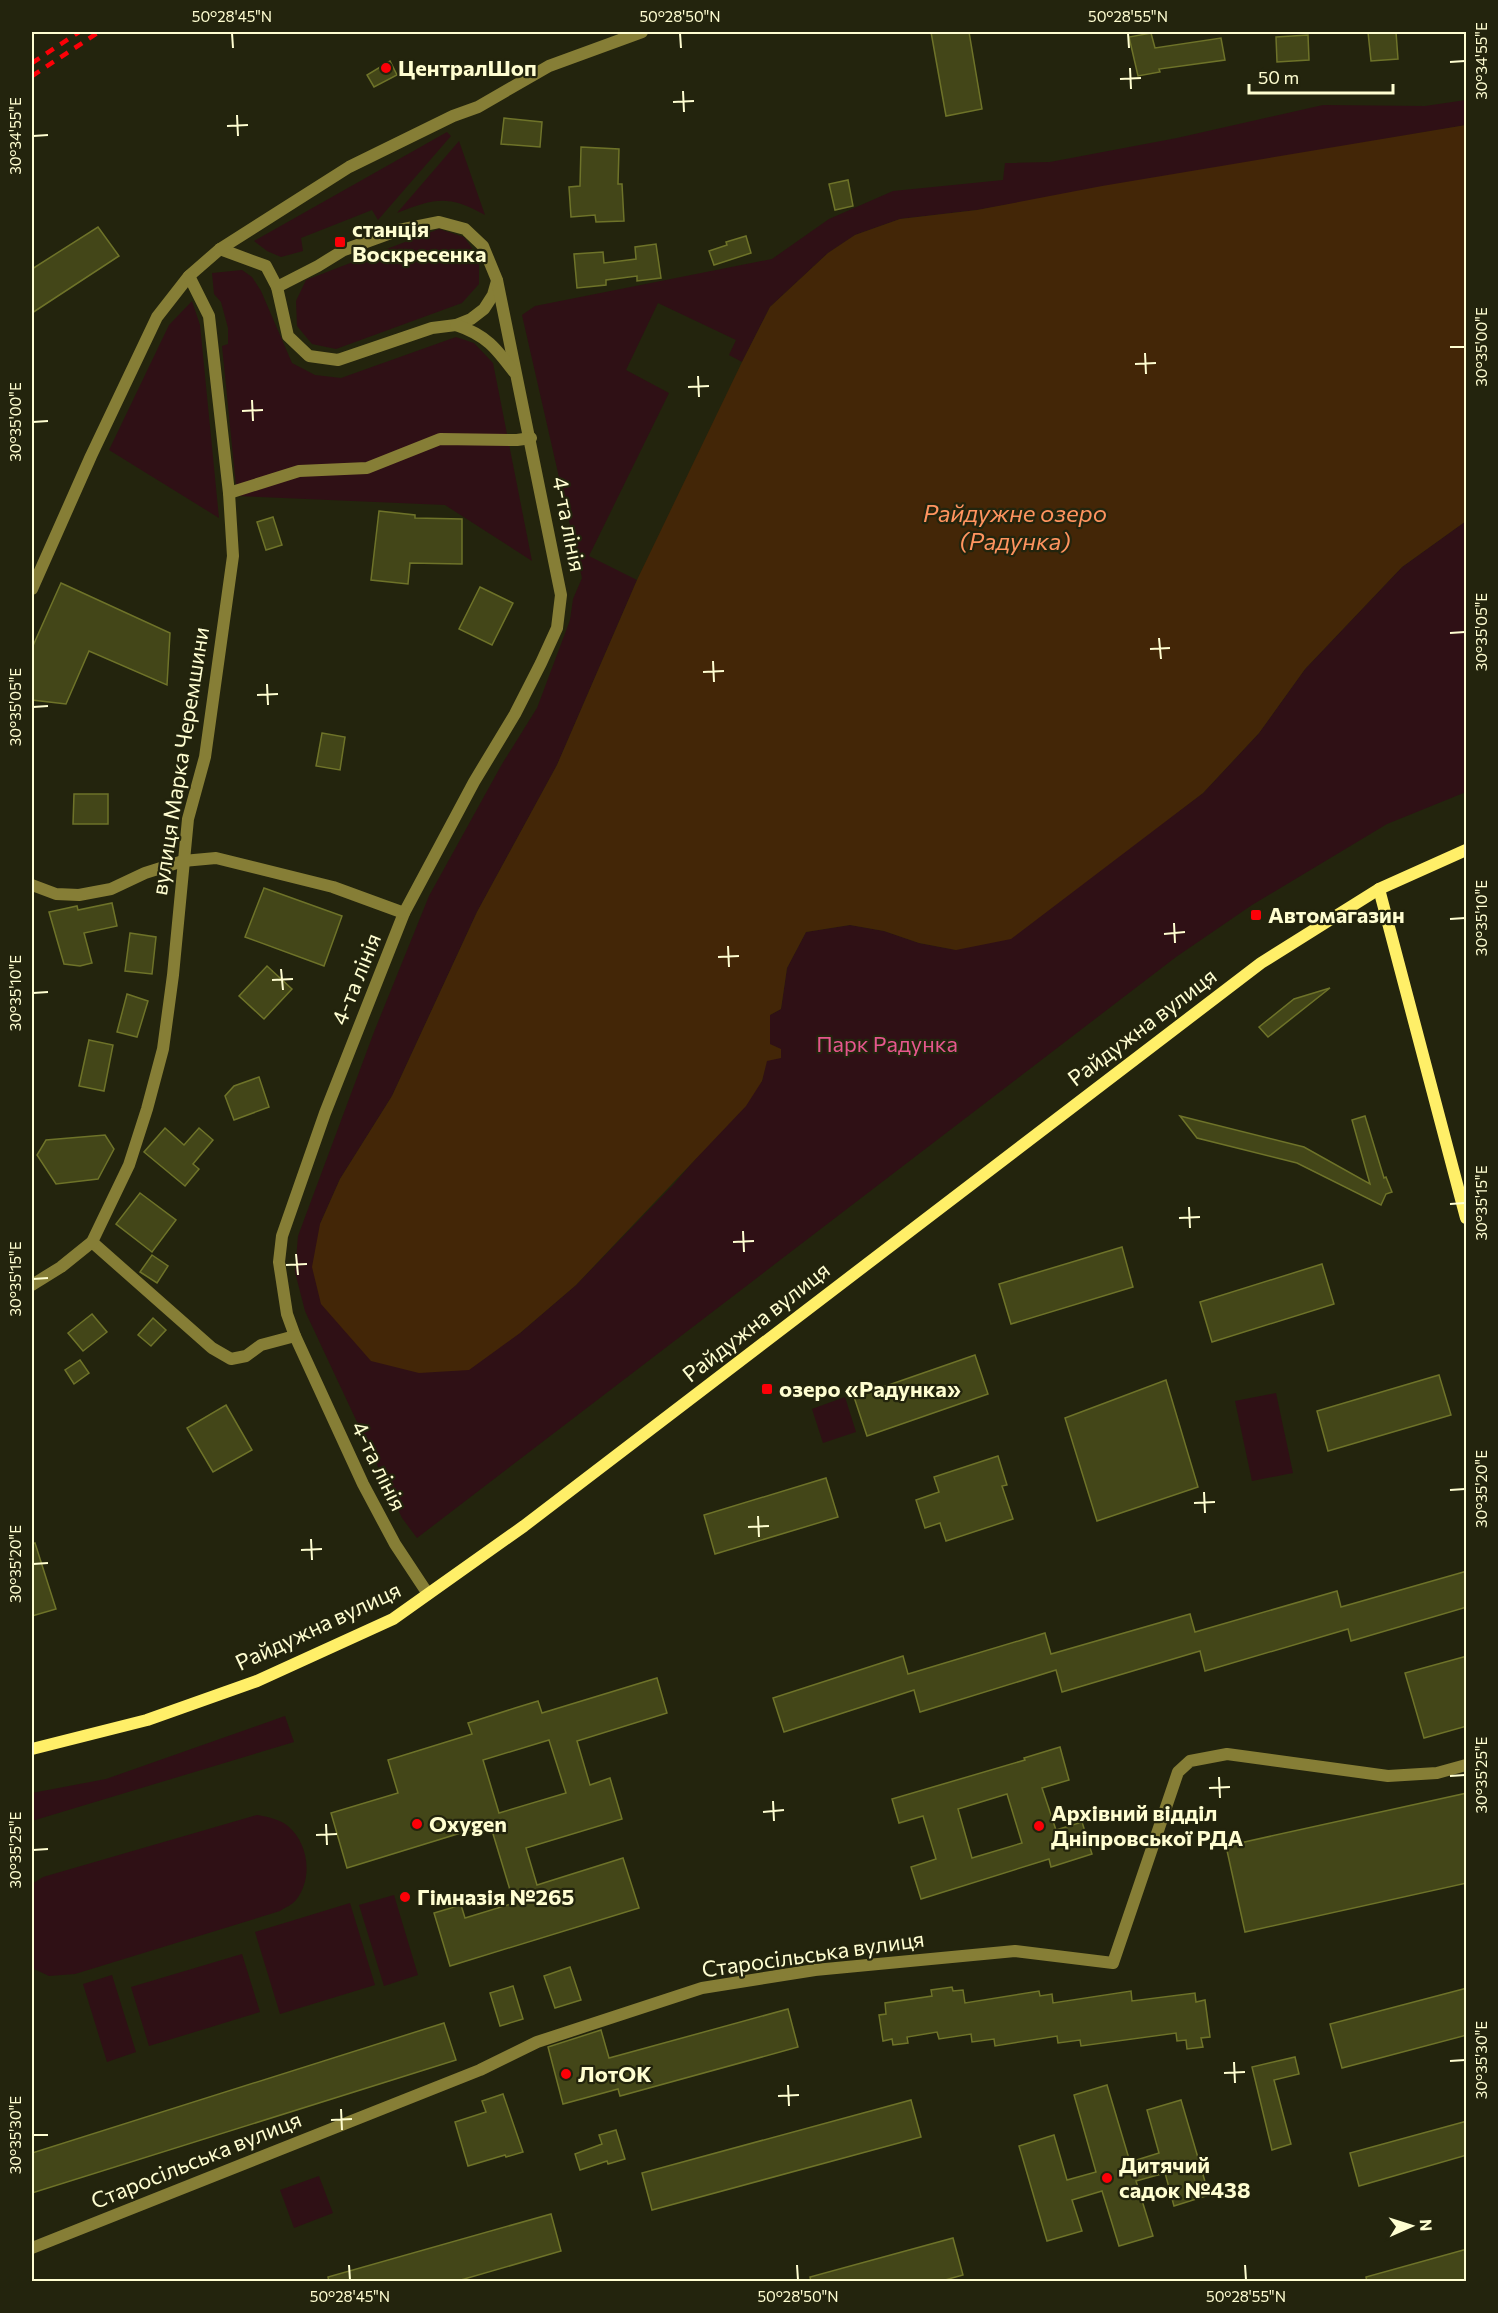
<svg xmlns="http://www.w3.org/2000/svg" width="1498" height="2313" viewBox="0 0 1498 2313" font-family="Commissioner,sans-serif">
<rect width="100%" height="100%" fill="#23240d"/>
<g fill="#2f1015">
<path d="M 1466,100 L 1466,125 L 977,210 L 900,219 L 855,235 L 828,253 L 770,307 L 742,362 L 729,355 L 736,340 L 658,303 L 626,370 L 669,393 L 589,556 L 637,580 L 557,765 L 477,912 L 392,1096 L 340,1179 L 320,1224 L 520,1333 L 576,1285 L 674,1184 L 762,1081 L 770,1044 L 770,1015 L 781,1009 L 787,968 L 806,932 L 850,925 L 884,931 L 919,943 L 956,950 L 1121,854 L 1203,793 L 1259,733 L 1305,669 L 1402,567 L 1466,521 L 1466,792 L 1387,824 L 1252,905 L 1176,957 L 417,1538 L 402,1518 L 305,1311 L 295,1272 L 298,1236 L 374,1032 L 429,896 L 502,764 L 537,708 L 570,620 L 573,599 L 582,578 L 522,315 L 535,306 L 772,259 L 829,219 L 893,191 L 1003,180 L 1005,163 L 1050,162 L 1177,138 L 1323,105 L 1425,106 Z"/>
<path d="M 447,132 L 451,136 L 378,220 L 372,210 L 301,238 L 303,251 L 281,257 L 267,251 L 254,241 Z"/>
<path d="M 459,141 L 485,215 C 448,195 436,198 397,213 Z"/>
<path d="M 439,229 L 464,237 L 479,258 L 479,284 L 462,303 L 336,349 L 312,344 L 297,326 L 296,301 L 306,280 Z"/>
<path d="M 242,270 L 252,277 L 261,291 L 292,363 L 315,375 L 341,378 L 456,337 L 474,343 L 493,363 L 532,561 L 445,505 L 237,496 L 222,346 L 228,344 L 228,328 L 221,302 L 214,294 L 212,273 Z"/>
<path d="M 192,301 L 200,325 L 219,518 L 109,450 L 169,325 Z"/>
<path d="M 1276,1393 L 1293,1473 L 1252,1481 L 1235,1401 Z"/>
<path d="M 845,1397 L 856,1432 L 823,1443 L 812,1409 Z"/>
<path d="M 285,1716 L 294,1742 L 32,1821 L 32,1793 L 106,1779 Z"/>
<path d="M 257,1815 C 268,1817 279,1819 288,1826 C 309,1844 313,1879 296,1900 C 292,1905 286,1907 280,1911 L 75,1974 L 49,1976 L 32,1968 L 32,1884 L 43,1877 Z"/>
<path d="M 394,1895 L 418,1975 L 384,1986 L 359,1905 Z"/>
<path d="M 350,1903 L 375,1985 L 280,2014 L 255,1932 Z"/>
<path d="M 242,1954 L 260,2012 L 149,2046 L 131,1987 Z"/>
<path d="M 112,1975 L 136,2052 L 107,2062 L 83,1984 Z"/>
<path d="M 319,2176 L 333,2213 L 294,2228 L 280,2190 Z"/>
</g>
<path fill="#432607" d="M 1466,125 L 1466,521 L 1402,567 L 1305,669 L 1259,733 L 1203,793 L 1011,939 L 956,950 L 919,943 L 884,931 L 850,925 L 806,932 L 787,968 L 781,1009 L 770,1015 L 770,1044 L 781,1049 L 781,1058 L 767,1061 L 762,1081 L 746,1106 L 576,1285 L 520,1333 L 469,1370 L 419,1373 L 371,1361 L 321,1304 L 312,1267 L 320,1224 L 340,1179 L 392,1096 L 477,912 L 557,765 L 637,580 L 742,362 L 770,307 L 828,253 L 855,235 L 900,219 L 977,210 L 1102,186 Z"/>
<g fill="#434618" stroke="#6e7329" stroke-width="1.5" fill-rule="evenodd">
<path d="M 931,32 L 969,32 L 982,109 L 946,116 Z"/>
<path d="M 1368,32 L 1396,32 L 1398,59 L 1371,61 Z"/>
<path d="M 1151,33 L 1155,48 L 1221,38 L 1225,60 L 1159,69 L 1160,72 L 1138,76 L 1129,37 Z"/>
<path d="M 1308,35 L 1309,60 L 1277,62 L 1276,37 Z"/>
<path d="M 390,61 L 397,75 L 374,87 L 367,75 Z"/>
<path d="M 504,118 L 542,122 L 540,147 L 501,144 Z"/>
<path d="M 581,147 L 619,149 L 618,184 L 622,184 L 624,221 L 596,222 L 595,215 L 571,217 L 569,187 L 580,186 Z"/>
<path d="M 848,180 L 853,206 L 835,210 L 829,184 Z"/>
<path d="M 98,227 L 119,256 L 32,313 L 32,269 Z"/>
<path d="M 746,236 L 751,253 L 714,265 L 709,251 L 727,245 L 726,242 Z"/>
<path d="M 656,244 L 661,278 L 637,281 L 637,276 L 606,280 L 606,285 L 577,288 L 574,254 L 603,252 L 604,263 L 636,259 L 635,247 Z"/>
<path d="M 379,511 L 415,515 L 415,518 L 462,519 L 462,564 L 410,563 L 408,584 L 371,580 Z"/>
<path d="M 273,517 L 282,545 L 266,550 L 257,522 Z"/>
<path d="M 61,583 L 170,633 L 167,685 L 89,651 L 66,704 L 32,700 L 32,648 Z"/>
<path d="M 480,587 L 513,603 L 492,645 L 459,629 Z"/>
<path d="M 322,733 L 345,737 L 340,770 L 316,766 Z"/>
<path d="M 74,794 L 108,794 L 108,824 L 73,824 Z"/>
<path d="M 264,888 L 342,916 L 324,966 L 245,937 Z"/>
<path d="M 112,903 L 117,926 L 84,933 L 92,963 L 80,966 L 64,964 L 49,912 L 77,906 L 78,910 Z"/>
<path d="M 130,933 L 156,937 L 152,974 L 125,971 Z"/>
<path d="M 267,966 L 292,989 L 264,1019 L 239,996 Z"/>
<path d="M 1330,988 L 1268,1037 L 1259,1027 L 1294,999 Z"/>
<path d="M 127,994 L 148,1001 L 137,1037 L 117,1032 Z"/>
<path d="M 89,1040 L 113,1045 L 104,1091 L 79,1086 Z"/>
<path d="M 259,1077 L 269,1107 L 234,1120 L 225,1096 L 234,1086 Z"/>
<path d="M 1180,1116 L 1304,1147 L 1370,1184 L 1352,1120 L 1365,1116 L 1384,1178 L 1386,1177 L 1392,1192 L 1386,1194 L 1381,1205 L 1297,1163 L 1197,1138 Z"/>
<path d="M 165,1128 L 184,1145 L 199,1128 L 213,1140 L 193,1164 L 199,1169 L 185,1186 L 144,1152 Z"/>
<path d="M 105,1135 L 114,1149 L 98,1179 L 56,1184 L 37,1155 L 46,1140 Z"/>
<path d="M 140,1193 L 176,1220 L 152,1252 L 116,1224 Z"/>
<path d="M 1122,1247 L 1133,1287 L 1011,1324 L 999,1284 Z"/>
<path d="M 152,1255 L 168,1266 L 157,1283 L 140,1272 Z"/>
<path d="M 1322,1264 L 1334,1304 L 1212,1342 L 1200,1302 Z"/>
<path d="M 92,1314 L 107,1332 L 83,1351 L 68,1333 Z"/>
<path d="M 153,1318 L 166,1330 L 151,1346 L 138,1335 Z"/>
<path d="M 975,1355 L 988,1394 L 867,1436 L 854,1397 Z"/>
<path d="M 80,1360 L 89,1373 L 74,1384 L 65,1370 Z"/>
<path d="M 1439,1375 L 1451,1415 L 1328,1451 L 1317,1411 Z"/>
<path d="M 1166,1380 L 1198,1487 L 1097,1521 L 1065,1418 Z"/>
<path d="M 226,1405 L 252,1450 L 213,1472 L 187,1428 Z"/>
<path d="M 998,1456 L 1007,1485 L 1002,1486 L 1013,1519 L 946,1541 L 940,1523 L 925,1528 L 916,1500 L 939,1492 L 934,1477 Z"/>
<path d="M 826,1478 L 838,1517 L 715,1554 L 704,1515 Z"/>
<path d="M 35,1543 L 56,1609 L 32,1616 L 32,1544 Z"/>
<path d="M 1467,1571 L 1467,1607 L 1351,1641 L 1348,1629 L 1205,1671 L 1200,1651 L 1062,1692 L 1056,1670 L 920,1712 L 914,1690 L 784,1732 L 773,1698 L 903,1656 L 908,1674 L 1045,1633 L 1051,1654 L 1190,1614 L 1195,1632 L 1337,1591 L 1341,1607 Z"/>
<path d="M 1467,1656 L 1467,1726 L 1424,1738 L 1405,1673 Z"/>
<path d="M 657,1678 L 667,1713 L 577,1741 L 590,1785 L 610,1778 L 622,1819 L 526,1848 L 537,1885 L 623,1858 L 639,1908 L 450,1966 L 434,1913 L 461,1905 L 465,1918 L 514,1903 L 490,1824 L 347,1868 L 331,1813 L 398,1793 L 388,1760 L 472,1734 L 468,1723 L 515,1708 L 538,1701 L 542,1713 ZM 549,1740 L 566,1793 L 499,1813 L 483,1760 Z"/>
<path d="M 1060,1747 L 1069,1780 L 1042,1788 L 1056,1830 L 1082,1822 L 1092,1854 L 1051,1867 L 1049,1859 L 921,1899 L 911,1867 L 936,1859 L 923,1816 L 899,1823 L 892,1799 L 1025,1760 L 1024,1758 ZM 1007,1794 L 1022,1843 L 972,1858 L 958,1809 Z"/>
<path d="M 1467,1793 L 1467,1883 L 1245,1932 L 1226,1846 Z"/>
<path d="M 570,1967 L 581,2000 L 555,2008 L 544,1976 Z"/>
<path d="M 513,1986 L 523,2019 L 500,2026 L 490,1993 Z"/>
<path d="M 952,1987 L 953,1991 L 963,1990 L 965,2003 L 1039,1991 L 1040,1996 L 1052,1994 L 1053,2003 L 1131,1991 L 1132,2001 L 1195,1993 L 1196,2002 L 1205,2000 L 1210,2037 L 1201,2038 L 1203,2047 L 1187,2049 L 1186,2040 L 1177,2041 L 1176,2033 L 1081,2046 L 1080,2040 L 1058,2043 L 1057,2036 L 995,2046 L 994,2039 L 972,2042 L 971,2034 L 939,2039 L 937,2032 L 907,2037 L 908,2043 L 893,2045 L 892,2039 L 883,2041 L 879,2015 L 886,2014 L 885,2003 L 932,1996 L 931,1990 Z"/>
<path d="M 1467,1988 L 1467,2035 L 1342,2068 L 1330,2024 Z"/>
<path d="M 788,2009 L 798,2047 L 620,2096 L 618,2089 L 563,2104 L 548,2047 L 601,2030 L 609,2058 Z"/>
<path d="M 444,2023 L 456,2060 L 32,2193 L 32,2153 Z"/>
<path d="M 1295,2057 L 1299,2074 L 1274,2080 L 1291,2144 L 1272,2150 L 1252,2067 Z"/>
<path d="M 1107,2085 L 1130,2162 L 1159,2153 L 1147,2110 L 1181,2100 L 1209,2195 L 1174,2206 L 1165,2173 L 1136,2181 L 1153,2236 L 1119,2246 L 1102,2191 L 1072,2200 L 1082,2231 L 1047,2241 L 1019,2146 L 1054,2135 L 1067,2180 L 1096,2172 L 1074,2095 Z"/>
<path d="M 503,2094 L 523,2152 L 506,2157 L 505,2155 L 468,2166 L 455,2122 L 486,2112 L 482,2101 Z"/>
<path d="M 911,2100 L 921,2137 L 652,2210 L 642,2173 Z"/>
<path d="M 1467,2121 L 1467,2155 L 1359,2186 L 1350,2153 Z"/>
<path d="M 616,2130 L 625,2159 L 608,2164 L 607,2161 L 580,2170 L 575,2154 L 602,2144 L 599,2135 Z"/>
<path d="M 551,2214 L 561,2251 L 454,2282 L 329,2282 L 328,2277 Z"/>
<path d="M 953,2238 L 963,2275 L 938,2282 L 811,2282 L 810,2277 Z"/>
<path d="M 1467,2249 L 1467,2282 L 1367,2282 L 1366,2277 Z"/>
</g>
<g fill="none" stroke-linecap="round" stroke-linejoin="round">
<g stroke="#867e36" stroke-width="12">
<path d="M 220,249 L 266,266 L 277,287 L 288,336 L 309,356 L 338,360 L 432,328 L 456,325 L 471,319 L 484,309 L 493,295 L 497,281"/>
<path d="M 277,287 L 318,266 L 344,250 L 399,230 L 439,222 L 465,229 L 483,246 L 497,280 L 561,595 L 557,628 L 541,663 L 515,714 L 474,782 L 404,913 L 325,1113 L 282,1236 L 279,1262 L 287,1314 L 295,1336 L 363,1484 L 395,1544 L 428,1594"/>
<path d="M 456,325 C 486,335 496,348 514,372"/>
<path d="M 229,493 L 299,471 L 367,468 L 440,439 L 517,440 L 531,438"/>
<path d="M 32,589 L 91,456 L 157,317 L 189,276 L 220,249 L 349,167 L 453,116 L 478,107 L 549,66 L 642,32"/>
<path d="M 32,885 L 56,894 L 79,895 L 111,889 L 145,873 L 183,861 L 216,858 L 333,887 L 404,913"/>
<path d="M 92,1242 L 212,1348 L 231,1359 L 246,1356 L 261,1345 L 295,1336"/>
<path d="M 32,1285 L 61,1267 L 92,1242 L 129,1165 L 147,1109 L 163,1049 L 173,975 L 188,819 L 205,757 L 233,556 L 229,493 L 209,316 L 189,276"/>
<path d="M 32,2248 L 480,2070 L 537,2042 L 702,1988 L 815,1970 L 1015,1951 L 1113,1963 L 1178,1772 L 1190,1761 L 1227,1754 L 1388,1776 L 1437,1773 L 1466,1765"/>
</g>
<g stroke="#ffef68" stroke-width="12">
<path d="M 1379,889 L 1466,1218"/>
<path d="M 32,1749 L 147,1720 L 257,1681 L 393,1619 L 524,1526 L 1261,963 L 1379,889 L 1466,850"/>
</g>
<g stroke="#fc0007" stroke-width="4.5" stroke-dasharray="9 8" stroke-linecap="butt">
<path d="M 32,63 L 79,32"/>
<path d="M 32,76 L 99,32"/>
</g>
</g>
<path fill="none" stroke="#fffed1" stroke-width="2" d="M 232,33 L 233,48M 680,33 L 681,48M 1128,33 L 1129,48M 1450,62 L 1465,61M 1130,68 L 1131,89M 1120,79 L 1141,78M 683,91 L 684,112M 673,102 L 694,101M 237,115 L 238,136M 227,126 L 248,125M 33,136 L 48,135M 1450,347 L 1465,347M 1145,353 L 1146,374M 1135,364 L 1156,363M 698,376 L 699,397M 688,387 L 709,386M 252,400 L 253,421M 242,411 L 263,410M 33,422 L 48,421M 1450,633 L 1465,632M 1159,638 L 1161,659M 1150,649 L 1170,648M 713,661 L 714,682M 703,672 L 724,671M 267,684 L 268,705M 257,695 L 278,694M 33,707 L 48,706M 1450,919 L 1465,918M 1174,923 L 1175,943M 1164,934 L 1185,932M 728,946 L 729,967M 718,957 L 739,956M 281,969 L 283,990M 272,980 L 293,979M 33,993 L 48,992M 1450,1204 L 1465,1203M 1189,1207 L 1190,1228M 1179,1218 L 1200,1217M 743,1231 L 744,1252M 733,1242 L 754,1241M 296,1254 L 298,1275M 286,1265 L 307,1264M 33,1279 L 48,1278M 1450,1490 L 1465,1489M 1204,1492 L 1205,1513M 1194,1503 L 1215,1502M 758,1516 L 759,1537M 748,1527 L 769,1526M 311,1539 L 312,1560M 301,1550 L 322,1549M 33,1564 L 48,1563M 1450,1776 L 1465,1775M 1219,1777 L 1220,1798M 1209,1788 L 1230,1787M 773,1801 L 774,1821M 763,1812 L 784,1810M 326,1824 L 327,1845M 316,1835 L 337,1834M 33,1850 L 48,1849M 1450,2061 L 1465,2060M 1234,2062 L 1235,2083M 1224,2073 L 1245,2072M 788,2085 L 789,2106M 778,2096 L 799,2095M 341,2109 L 342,2130M 331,2120 L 352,2119M 33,2135 L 48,2135M 349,2265 L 350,2280M 797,2265 L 798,2280M 1245,2265 L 1246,2280"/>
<g fill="#fc0007" stroke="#23240d" stroke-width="2">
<circle cx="386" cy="68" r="6"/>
<rect x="334" y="236" width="12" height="12" rx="3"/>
<rect x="1250" y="909" width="12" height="12" rx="3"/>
<rect x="761" y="1383" width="12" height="12" rx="3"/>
<circle cx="417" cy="1824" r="6"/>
<circle cx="1039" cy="1826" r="6"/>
<circle cx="405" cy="1897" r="6"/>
<circle cx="566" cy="2074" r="6"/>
<circle cx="1107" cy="2178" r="6"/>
</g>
<g text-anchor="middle" stroke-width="4.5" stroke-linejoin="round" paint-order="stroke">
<g font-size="22" font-weight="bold" fill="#fffed1" stroke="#23240d" text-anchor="start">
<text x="398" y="76">ЦентралШоп</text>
<text x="352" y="237">станція<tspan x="352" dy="25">Воскресенка</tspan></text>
<text x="1268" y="923">Автомагазин</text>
<text x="779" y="1397">озеро «Радунка»</text>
<text x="1051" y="1821">Архівний відділ<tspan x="1051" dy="25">Дніпровської РДА</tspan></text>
<text x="429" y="1832">Oxygen</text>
<text x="417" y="1905">Гімназія №265</text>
<text x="578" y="2082">ЛотОК</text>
<text x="1119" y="2173">Дитячий<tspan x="1119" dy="25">садок №438</tspan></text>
</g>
<g font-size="22" fill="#fffed1" stroke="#23240d">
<text transform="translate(569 524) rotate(79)" y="8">4-та лінія</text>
<text transform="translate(180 761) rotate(-81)" y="8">вулиця Марка Черемшини</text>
<text transform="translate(356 979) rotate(-68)" y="8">4-та лінія</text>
<text transform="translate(1142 1027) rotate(-37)" y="8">Райдужна вулиця</text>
<text transform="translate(756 1322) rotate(-38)" y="8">Райдужна вулиця</text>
<text transform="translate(379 1466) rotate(64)" y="8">4-та лінія</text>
<text transform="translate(318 1626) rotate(-25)" y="8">Райдужна вулиця</text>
<text transform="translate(813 1954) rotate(-8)" y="8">Старосільська вулиця</text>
<text transform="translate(196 2160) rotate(-22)" y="8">Старосільська вулиця</text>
</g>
<g font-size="22" fill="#e5578d" stroke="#23240d">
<text x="887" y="1052">Парк Радунка</text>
</g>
<g font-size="24" font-style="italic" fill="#ff945f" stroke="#23240d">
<text x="1015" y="522">Райдужне озеро<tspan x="1015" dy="28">(Радунка)</tspan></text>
</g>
</g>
<rect width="1498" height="2313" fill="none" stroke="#23240d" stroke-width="66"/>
<g transform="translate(1411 2226) rotate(87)" stroke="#23240d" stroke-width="4.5" paint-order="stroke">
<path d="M0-4.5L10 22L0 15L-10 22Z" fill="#fffed1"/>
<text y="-9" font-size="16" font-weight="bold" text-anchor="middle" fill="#fffed1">N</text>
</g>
<path d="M1249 84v9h144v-9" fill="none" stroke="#fffed1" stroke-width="3"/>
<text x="1258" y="84" font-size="18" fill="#fffed1" stroke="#23240d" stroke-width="4.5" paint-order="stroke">50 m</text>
<rect x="33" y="33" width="1432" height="2247" fill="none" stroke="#fffed1" stroke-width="2"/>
<g font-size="15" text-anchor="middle" fill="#fffed1">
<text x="232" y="22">50°28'45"N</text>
<text x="680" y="22">50°28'50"N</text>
<text x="1128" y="22">50°28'55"N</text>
<text transform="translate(1482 61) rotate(-90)" y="5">30°34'55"E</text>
<text transform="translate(16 136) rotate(-90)" y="5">30°34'55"E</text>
<text transform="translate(1482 347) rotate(-90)" y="5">30°35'00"E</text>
<text transform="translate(16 422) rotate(-90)" y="5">30°35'00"E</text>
<text transform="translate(1482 632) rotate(-90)" y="5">30°35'05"E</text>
<text transform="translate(16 707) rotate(-90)" y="5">30°35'05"E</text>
<text transform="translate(1482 918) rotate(-90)" y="5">30°35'10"E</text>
<text transform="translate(16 993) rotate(-90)" y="5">30°35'10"E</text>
<text transform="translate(1482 1203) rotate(-90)" y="5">30°35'15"E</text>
<text transform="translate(16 1279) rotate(-90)" y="5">30°35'15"E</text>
<text transform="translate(1482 1489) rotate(-90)" y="5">30°35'20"E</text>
<text transform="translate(16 1564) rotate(-90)" y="5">30°35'20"E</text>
<text transform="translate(1482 1775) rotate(-90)" y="5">30°35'25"E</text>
<text transform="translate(16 1850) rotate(-90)" y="5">30°35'25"E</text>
<text transform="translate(1482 2060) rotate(-90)" y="5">30°35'30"E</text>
<text transform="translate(16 2135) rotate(-90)" y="5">30°35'30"E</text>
<text x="350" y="2302">50°28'45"N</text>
<text x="798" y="2302">50°28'50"N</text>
<text x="1246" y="2302">50°28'55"N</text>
</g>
</svg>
